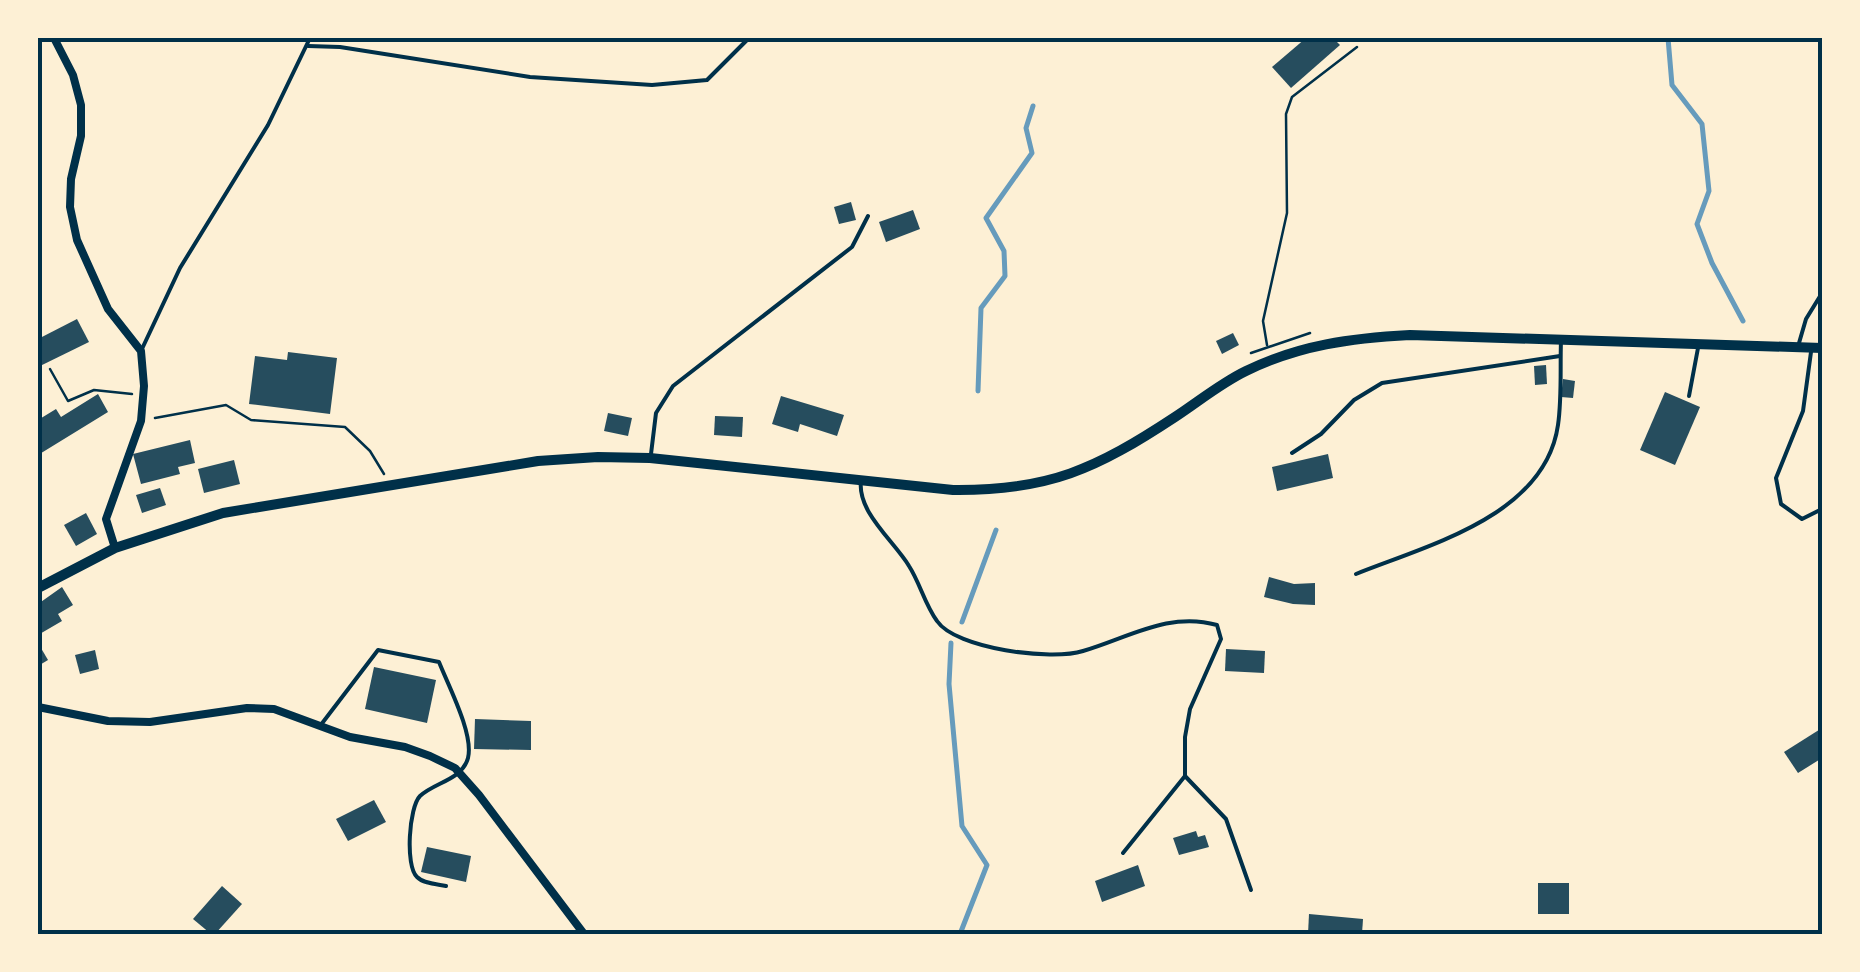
<svg xmlns="http://www.w3.org/2000/svg" width="1860" height="972" viewBox="0 0 1860 972" font-family="'DM Sans',sans-serif">
<rect width="100%" height="100%" fill="#fdf0d5"/>
<g fill="none" stroke-linecap="round" stroke-linejoin="round">
<g stroke="#669bbc" stroke-width="5">
<path d="M 1668,38 L 1672,85 L 1702,124 L 1709,191 L 1697,224 L 1712,263 L 1743,321"/>
<path d="M 978,391 L 981,308 L 1005,276 L 1004,251 L 986,218 L 1032,153 L 1026,128 L 1033,106"/>
<path d="M 962,622 L 996,530"/>
<path d="M 951,643 L 949,684 L 962,826 L 987,865 L 960,934"/>
</g>
</g>
<g fill="#264d5e">
<path d="M 1306,38 L 1333,38 L 1340,45 L 1291,88 L 1272,67 Z"/>
<path d="M 851,202 L 856,220 L 839,224 L 834,207 Z"/>
<path d="M 913,210 L 920,229 L 886,242 L 879,222 Z"/>
<path d="M 77,319 L 89,342 L 38,367 L 38,339 Z"/>
<path d="M 1233,333 L 1239,345 L 1222,354 L 1216,341 Z"/>
<path d="M 288,352 L 337,358 L 330,414 L 249,404 L 255,356 L 287,360 Z"/>
<path d="M 1546,365 L 1547,384 L 1535,385 L 1534,366 Z"/>
<path d="M 1563,379 L 1575,381 L 1573,398 L 1561,397 Z"/>
<path d="M 1665,392 L 1700,407 L 1675,465 L 1640,450 Z"/>
<path d="M 98,394 L 108,412 L 38,455 L 38,420 L 56,409 L 61,417 Z"/>
<path d="M 781,396 L 844,415 L 837,436 L 800,424 L 798,432 L 772,424 Z"/>
<path d="M 608,413 L 632,418 L 628,436 L 604,431 Z"/>
<path d="M 715,416 L 743,417 L 742,437 L 714,435 Z"/>
<path d="M 190,440 L 195,463 L 178,467 L 180,474 L 141,484 L 133,454 Z"/>
<path d="M 1328,454 L 1333,478 L 1277,491 L 1272,467 Z"/>
<path d="M 234,460 L 240,484 L 204,493 L 198,469 Z"/>
<path d="M 160,488 L 166,505 L 142,513 L 136,495 Z"/>
<path d="M 86,513 L 97,534 L 76,546 L 64,525 Z"/>
<path d="M 1269,577 L 1294,584 L 1315,583 L 1315,605 L 1293,604 L 1264,597 Z"/>
<path d="M 62,587 L 73,605 L 58,614 L 62,621 L 38,635 L 38,604 Z"/>
<path d="M 38,643 L 48,660 L 38,666 Z"/>
<path d="M 1226,649 L 1265,651 L 1264,673 L 1225,671 Z"/>
<path d="M 95,650 L 99,669 L 80,674 L 75,655 Z"/>
<path d="M 374,667 L 436,680 L 427,723 L 365,709 Z"/>
<path d="M 475,719 L 531,721 L 531,750 L 474,749 Z"/>
<path d="M 1822,728 L 1822,758 L 1798,773 L 1784,752 Z"/>
<path d="M 374,800 L 386,822 L 348,841 L 336,819 Z"/>
<path d="M 1196,831 L 1198,837 L 1205,835 L 1209,847 L 1179,855 L 1173,838 Z"/>
<path d="M 427,847 L 471,856 L 466,882 L 421,872 Z"/>
<path d="M 1138,865 L 1145,886 L 1102,902 L 1095,881 Z"/>
<rect x="1538" y="883" width="31" height="31"/>
<path d="M 222,886 L 242,904 L 215,934 L 211,934 L 193,919 Z"/>
<path d="M 1309,914 L 1363,919 L 1362,934 L 1308,934 Z"/>
</g>
<g fill="none" stroke-linecap="round" stroke-linejoin="round">
<g stroke="#003049" stroke-width="2.5">
<path d="M 1267,345 L 1263,321 L 1287,213 L 1286,114 L 1292,97 L 1357,47"/>
<path d="M 1251,353 L 1310,333"/>
<path d="M 50,369 L 68,401 L 94,390 L 132,394"/>
<path d="M 155,418 L 226,405 L 251,420 L 345,427 L 370,451 L 384,474"/>
</g>
<g stroke="#003049" stroke-width="4">
<path d="M 308,46 L 340,47 L 530,77 L 652,85 L 707,80 L 749,38"/>
<path d="M 1799,343 L 1806,319 L 1822,293"/>
<path d="M 141,351 L 180,268 L 268,125 L 310,38"/>
<path d="M 1811,352 L 1803,411 L 1776,478 L 1781,504 L 1802,519 L 1822,509"/>
<path d="M 1689,396 L 1698,348"/>
<path d="M 1292,453 L 1321,434 L 1354,400 L 1382,383 L 1560,356"/>
<path d="M 651,454 L 656,413 L 673,386 L 852,247 L 868,216"/>
<path d="M 861,481 C 857,512 894,541 909,566 C 920,583 925,605 937,621 C 956,649 1052,661 1083,651 C 1128,638 1169,611 1217,625 L 1221,639 L 1190,709 L 1185,737 L 1185,776 L 1123,853"/>
<path d="M 1356,574 C 1428,545 1545,516 1558,425 C 1562,398 1560,368 1561,340"/>
<path d="M 320,726 L 378,650 L 439,662 C 448,685 474,734 468,758 C 462,780 435,782 420,796 C 409,807 405,866 417,877 C 424,884 437,884 446,886"/>
<path d="M 1185,776 L 1226,819 L 1251,890"/>
</g>
<g stroke="#003049" stroke-width="8">
<path d="M 54,38 L 73,75 L 81,105 L 81,136 L 71,179 L 70,207 L 77,240 L 108,309 L 141,351 L 144,386 L 141,421 L 106,519 L 115,548"/>
<path d="M 38,707 L 108,721 L 150,722 L 247,708 L 274,709 L 350,737 L 405,747 L 430,756 L 455,768 L 479,795 L 584,934"/>
</g>
<path stroke="#003049" stroke-width="10" d="M 38,588 L 115,548 L 223,513 L 538,461 L 598,457 L 650,458 L 953,490 C 1049,491 1096,469 1175,417 C 1198,402 1221,383 1246,371 C 1299,345 1352,338 1410,335 L 1822,348"/>
</g>
<rect width="1860" height="972" fill="none" stroke="#fdf0d5" stroke-width="80"/>
<rect x="40" y="40" width="1780" height="892" fill="none" stroke="#003049" stroke-width="4"/>
</svg>
